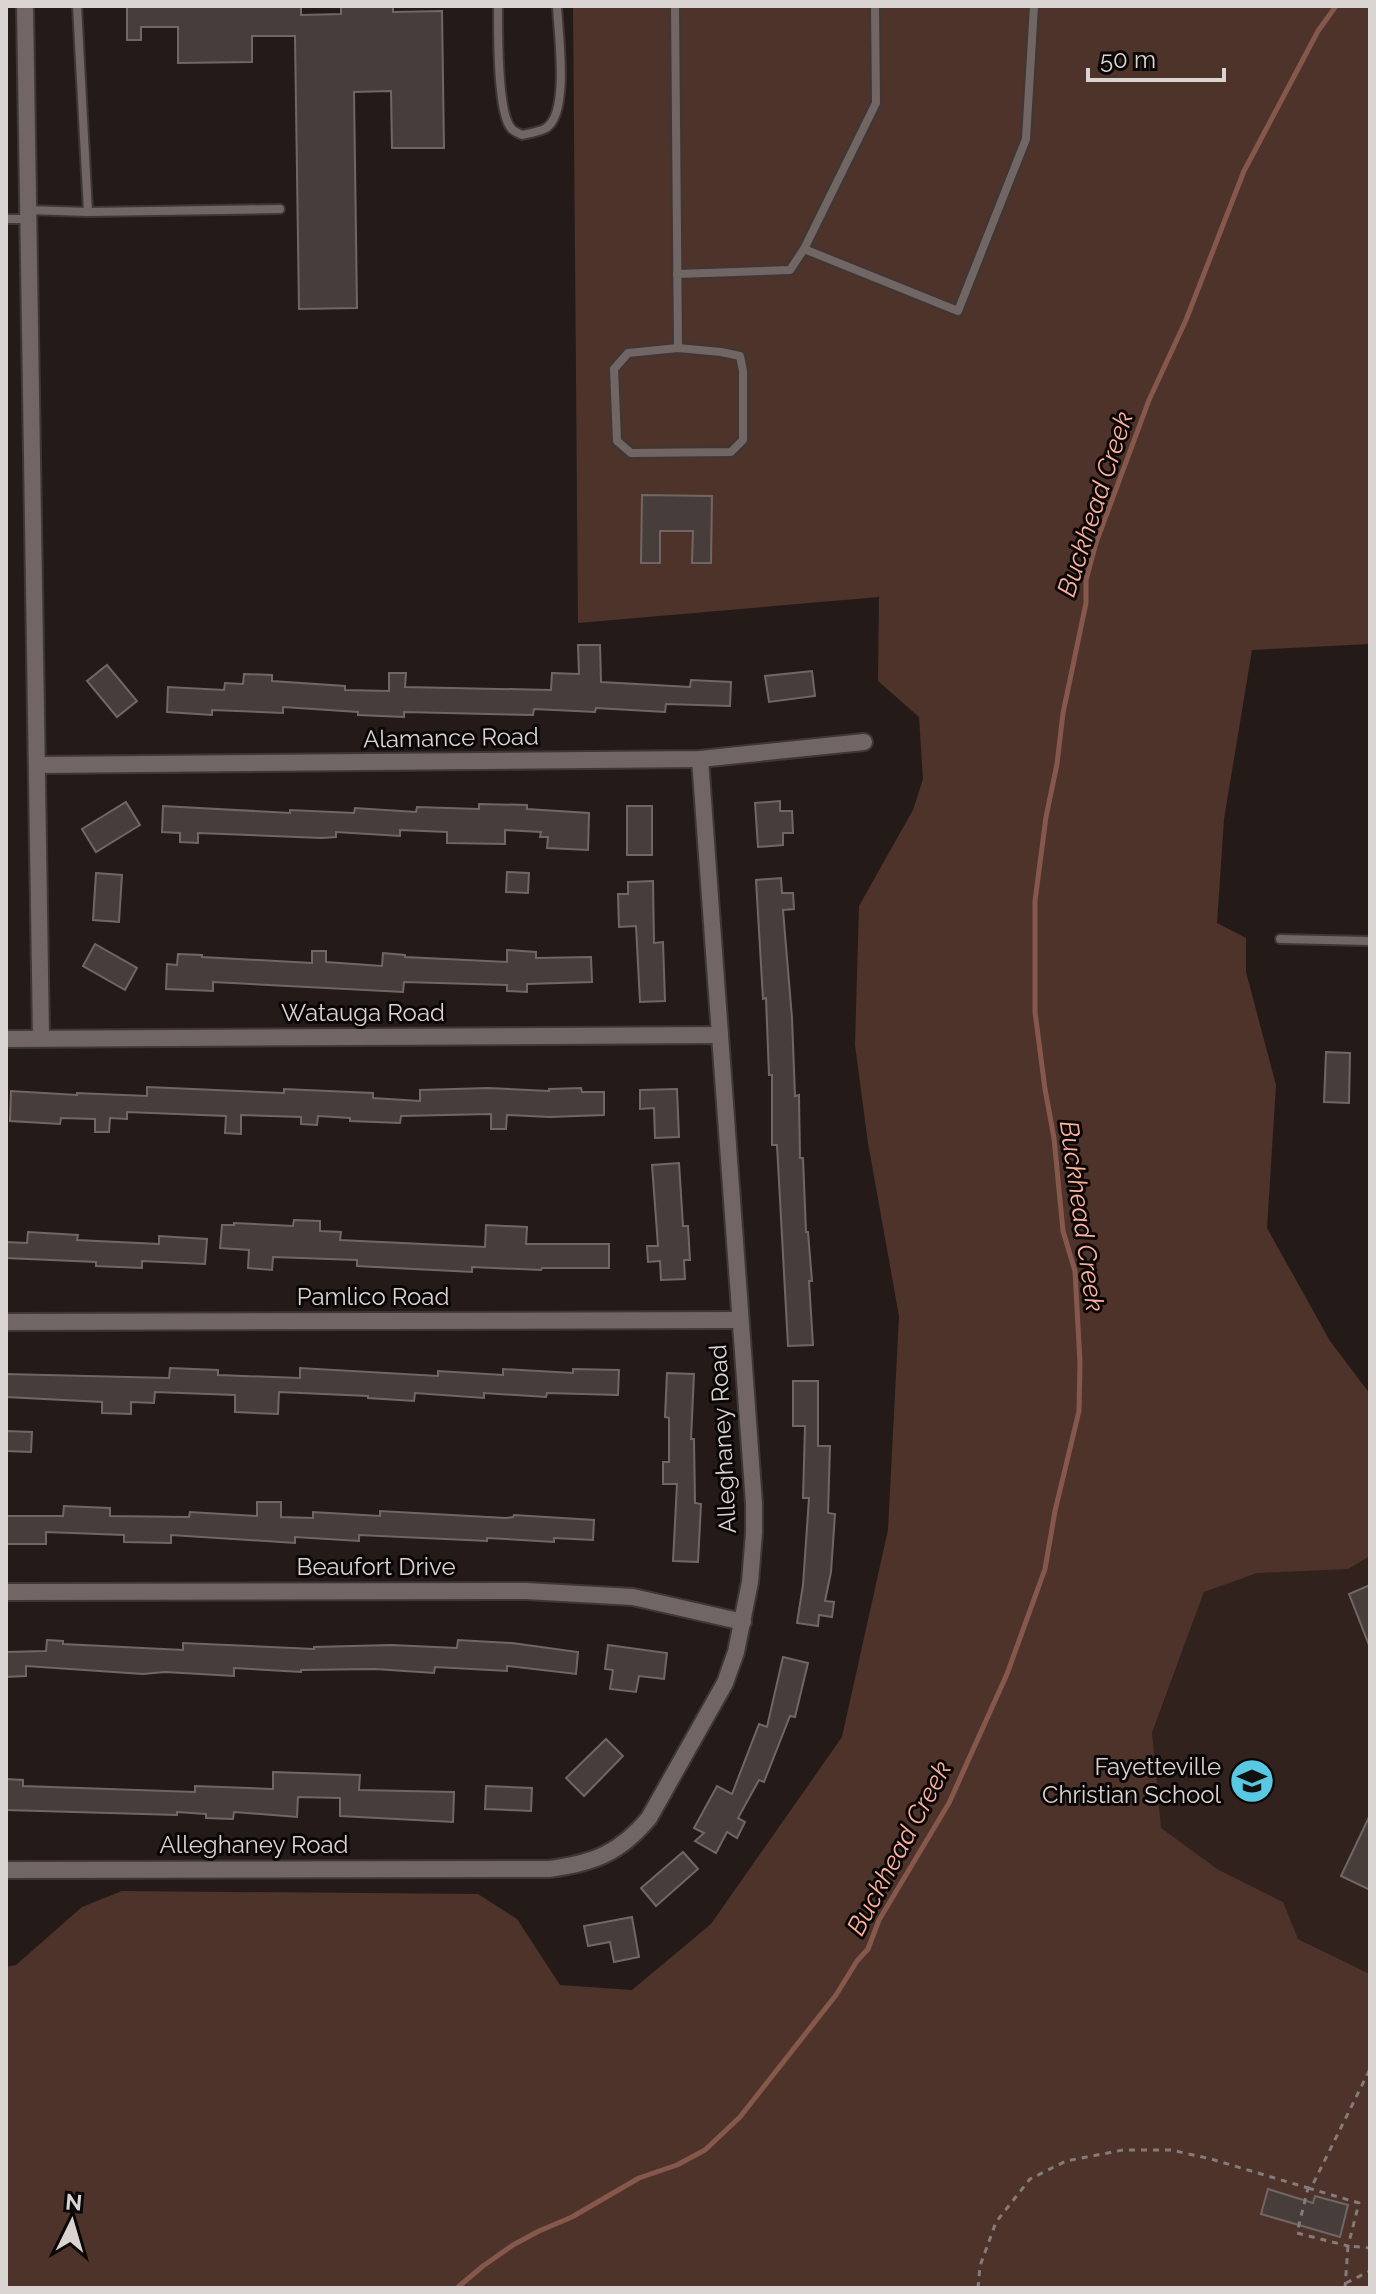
<svg xmlns="http://www.w3.org/2000/svg" width="1376" height="2294" viewBox="0 0 1376 2294" font-family="Raleway,sans-serif">
<rect width="100%" height="100%" fill="#241b19"/>
<path fill="#31221e" d="M 1227,1530 L 1370,1548 L 1370,1974 L 1283,1931 L 1117,1829 Z"/>
<path fill="#4e332b" d="M 573,6 L 1370,6 L 1370,644 L 1252,650 L 1224,819 L 1217,923 L 1246,938 L 1246,972 L 1276,1085 L 1267,1228 L 1330,1341 L 1370,1394 L 1370,1556 L 1348,1569 L 1257,1573 L 1204,1592 L 1152,1733 L 1161,1828 L 1217,1869 L 1283,1902 L 1298,1939 L 1370,1974 L 1370,2288 L 6,2288 L 6,1967 L 16,1965 L 82,1907 L 122,1891 L 478,1894 L 517,1919 L 560,1985 L 632,1990 L 711,1924 L 842,1737 L 888,1530 L 899,1316 L 868,1143 L 855,1045 L 859,906 L 913,810 L 923,779 L 919,717 L 878,681 L 879,597 L 578,623 Z"/>
<g fill="none" stroke-linecap="round" stroke-linejoin="round">
<path stroke="#86584c" stroke-width="5" d="M 457,2288 L 483,2266 L 513,2245 L 539,2231 L 572,2217 L 639,2178 L 677,2165 L 705,2150 L 740,2117 L 836,1995 L 857,1961 L 868,1949 L 879,1920 L 949,1803 L 1007,1674 L 1045,1569 L 1055,1511 L 1079,1411 L 1080,1363 L 1075,1271 L 1063,1231 L 1054,1138 L 1045,1089 L 1035,1012 L 1035,901 L 1046,817 L 1057,764 L 1063,713 L 1086,603 L 1086,580 L 1096,543 L 1149,400 L 1186,320 L 1244,171 L 1318,31 L 1336,6"/>
</g>
<g fill="#473e3b" stroke="#716664" stroke-width="2">
<path d="M 127,6 L 301,6 L 301,15 L 341,14 L 341,6 L 393,6 L 393,12 L 442,11 L 444,148 L 392,148 L 391,91 L 354,92 L 357,308 L 299,309 L 295,36 L 252,36 L 252,62 L 178,63 L 178,27 L 141,27 L 141,40 L 127,40 Z"/>
<path d="M 642,495 L 712,496 L 711,563 L 692,563 L 693,531 L 660,531 L 660,563 L 641,563 Z"/>
<path d="M 578,645 L 600,645 L 601,682 L 690,687 L 691,680 L 731,682 L 730,706 L 666,704 L 665,712 L 596,708 L 595,712 L 534,709 L 533,715 L 404,712 L 404,717 L 358,715 L 358,712 L 283,707 L 283,713 L 212,710 L 212,715 L 167,712 L 168,687 L 224,690 L 225,683 L 243,684 L 244,674 L 272,675 L 272,681 L 345,686 L 345,690 L 389,691 L 389,673 L 406,673 L 405,687 L 551,690 L 552,673 L 579,674 Z"/>
<path d="M 107,665 L 137,701 L 117,717 L 87,681 Z"/>
<path d="M 812,671 L 815,696 L 769,702 L 765,676 Z"/>
<path d="M 780,801 L 780,811 L 792,811 L 793,833 L 783,833 L 783,845 L 758,847 L 755,803 Z"/>
<path d="M 126,802 L 140,825 L 96,852 L 82,829 Z"/>
<path d="M 479,804 L 527,805 L 527,809 L 589,813 L 588,850 L 547,848 L 548,837 L 540,837 L 541,832 L 505,830 L 505,844 L 447,843 L 447,832 L 400,830 L 400,836 L 336,832 L 336,837 L 321,838 L 198,833 L 198,843 L 180,842 L 180,833 L 162,832 L 163,806 L 290,813 L 290,810 L 354,813 L 355,808 L 416,812 L 417,807 L 479,809 Z"/>
<rect x="627" y="806" width="25" height="49"/>
<path d="M 507,872 L 529,873 L 528,893 L 506,892 Z"/>
<path d="M 96,873 L 122,875 L 119,922 L 93,920 Z"/>
<path d="M 781,878 L 782,893 L 793,893 L 794,909 L 783,910 L 792,1018 L 795,1096 L 799,1095 L 800,1158 L 803,1158 L 806,1232 L 808,1232 L 812,1281 L 809,1281 L 813,1345 L 788,1346 L 777,1145 L 772,1145 L 772,1075 L 769,1075 L 766,998 L 763,999 L 756,880 Z"/>
<path d="M 653,881 L 654,943 L 663,942 L 665,1001 L 640,1002 L 636,926 L 619,927 L 618,894 L 628,894 L 628,882 Z"/>
<path d="M 95,944 L 137,968 L 125,990 L 83,966 Z"/>
<path d="M 507,950 L 536,952 L 536,958 L 591,957 L 592,982 L 527,984 L 527,992 L 507,991 L 507,985 L 404,982 L 403,992 L 213,982 L 213,991 L 166,989 L 167,964 L 177,965 L 178,954 L 202,955 L 202,957 L 312,963 L 312,951 L 326,951 L 326,962 L 382,966 L 383,953 L 405,955 L 405,957 L 507,962 Z"/>
<path d="M 1326,1052 L 1350,1053 L 1349,1103 L 1324,1102 Z"/>
<path d="M 147,1087 L 284,1093 L 284,1089 L 373,1093 L 373,1098 L 420,1101 L 420,1090 L 488,1088 L 549,1091 L 549,1089 L 581,1088 L 582,1092 L 604,1092 L 604,1115 L 550,1117 L 507,1115 L 506,1129 L 491,1129 L 491,1114 L 401,1116 L 400,1123 L 350,1121 L 350,1118 L 318,1116 L 317,1125 L 301,1124 L 301,1117 L 241,1115 L 241,1134 L 225,1133 L 226,1116 L 127,1112 L 127,1119 L 110,1118 L 109,1132 L 95,1132 L 95,1119 L 61,1118 L 60,1124 L 10,1121 L 11,1091 L 77,1095 L 77,1093 L 147,1096 Z"/>
<path d="M 677,1089 L 679,1137 L 655,1138 L 654,1108 L 640,1109 L 640,1090 Z"/>
<path d="M 679,1163 L 683,1226 L 688,1226 L 690,1260 L 684,1260 L 685,1279 L 661,1280 L 660,1261 L 648,1262 L 647,1246 L 658,1246 L 652,1165 Z"/>
<path d="M 294,1220 L 320,1221 L 320,1231 L 341,1232 L 340,1240 L 485,1247 L 486,1225 L 527,1227 L 526,1244 L 609,1244 L 609,1268 L 542,1268 L 541,1270 L 472,1267 L 472,1272 L 357,1266 L 357,1260 L 273,1257 L 272,1270 L 248,1268 L 249,1250 L 220,1248 L 222,1225 L 234,1225 L 234,1223 L 293,1226 Z"/>
<path d="M 28,1232 L 78,1235 L 77,1240 L 159,1244 L 159,1236 L 207,1239 L 205,1264 L 142,1261 L 142,1268 L 96,1266 L 96,1262 L 6,1258 L 6,1242 L 27,1243 Z"/>
<path d="M 170,1368 L 218,1370 L 218,1375 L 300,1378 L 300,1368 L 438,1376 L 438,1371 L 503,1375 L 503,1369 L 573,1373 L 573,1369 L 619,1370 L 618,1395 L 547,1393 L 546,1397 L 484,1393 L 484,1398 L 415,1393 L 414,1401 L 368,1398 L 368,1396 L 279,1392 L 278,1414 L 235,1412 L 235,1395 L 155,1392 L 154,1403 L 131,1402 L 131,1414 L 102,1413 L 102,1402 L 6,1397 L 6,1374 L 169,1378 Z"/>
<path d="M 667,1373 L 694,1374 L 691,1439 L 694,1439 L 695,1503 L 701,1504 L 698,1562 L 673,1561 L 677,1484 L 663,1484 L 663,1462 L 669,1462 L 669,1418 L 665,1417 Z"/>
<path d="M 793,1381 L 818,1381 L 818,1446 L 830,1446 L 828,1513 L 835,1514 L 831,1572 L 825,1601 L 834,1602 L 832,1617 L 819,1615 L 818,1626 L 797,1623 L 803,1585 L 809,1498 L 803,1498 L 805,1426 L 793,1426 Z"/>
<path d="M 7,1431 L 32,1432 L 31,1452 L 6,1451 Z"/>
<path d="M 257,1502 L 281,1502 L 281,1517 L 313,1518 L 313,1512 L 380,1516 L 380,1511 L 506,1518 L 513,1517 L 514,1515 L 594,1520 L 593,1540 L 554,1538 L 554,1542 L 487,1538 L 487,1541 L 359,1535 L 359,1541 L 295,1537 L 295,1543 L 171,1535 L 171,1543 L 124,1542 L 124,1535 L 46,1532 L 46,1544 L 6,1544 L 6,1516 L 63,1516 L 64,1506 L 110,1508 L 110,1516 L 189,1517 L 190,1512 L 257,1516 Z"/>
<path d="M 1370,1585 L 1370,1645 L 1369,1645 L 1349,1594 Z"/>
<path d="M 47,1640 L 63,1641 L 63,1644 L 183,1650 L 183,1643 L 314,1649 L 314,1647 L 391,1645 L 457,1648 L 458,1640 L 512,1643 L 578,1652 L 576,1674 L 507,1666 L 507,1671 L 435,1667 L 434,1673 L 375,1669 L 301,1670 L 301,1672 L 234,1668 L 234,1676 L 165,1672 L 143,1674 L 26,1666 L 26,1676 L 6,1677 L 6,1652 L 46,1651 Z"/>
<path d="M 608,1645 L 667,1653 L 664,1679 L 639,1676 L 636,1692 L 610,1689 L 613,1670 L 605,1669 Z"/>
<path d="M 783,1657 L 808,1663 L 795,1717 L 790,1716 L 764,1782 L 759,1780 L 738,1818 L 745,1822 L 737,1838 L 727,1832 L 716,1853 L 695,1841 L 704,1833 L 694,1828 L 717,1786 L 732,1794 L 759,1724 L 767,1727 Z"/>
<path d="M 606,1739 L 623,1756 L 584,1796 L 566,1778 Z"/>
<path d="M 273,1772 L 360,1775 L 359,1790 L 454,1792 L 453,1822 L 340,1816 L 340,1798 L 298,1797 L 297,1817 L 234,1812 L 233,1819 L 206,1818 L 206,1814 L 177,1812 L 177,1815 L 6,1810 L 6,1779 L 23,1780 L 23,1786 L 195,1792 L 195,1786 L 273,1789 Z"/>
<path d="M 486,1786 L 532,1788 L 531,1811 L 485,1809 Z"/>
<path d="M 1370,1815 L 1370,1890 L 1341,1876 Z"/>
<path d="M 683,1852 L 698,1869 L 656,1906 L 641,1888 Z"/>
<path d="M 632,1917 L 639,1957 L 614,1962 L 610,1942 L 588,1946 L 584,1926 Z"/>
<path d="M 1268,2189 L 1313,2203 L 1315,2196 L 1348,2205 L 1340,2237 L 1261,2214 Z"/>
</g>
<g fill="none" stroke-linecap="round" stroke-linejoin="round">
<g stroke="#3e3736" stroke-width="12">
<g id="service">
<path d="M 498,6 C 498,29 497,112 511,128 C 513,131 518,133 522,135 C 529,133 540,132 546,128 C 570,113 558,32 557,6"/>
<path d="M 675,6 L 678,348"/>
<path d="M 875,6 L 876,103 L 804,249 L 958,311 L 1026,139 L 1034,6"/>
<path d="M 28,210 L 88,212 L 77,6"/>
<path d="M 88,212 L 280,209"/>
<path d="M 6,219 L 28,219"/>
<path d="M 677,274 L 790,270 L 804,249"/>
<path d="M 678,348 L 721,352 L 740,356 L 743,371 L 743,440 L 731,452 L 631,453 L 617,441 L 614,369 L 628,353 Z"/>
<path d="M 1280,939 L 1370,941"/>
</g>
</g>
<g stroke="#3e3736" stroke-width="20">
<g id="minor">
<path d="M 25,6 L 41,1038"/>
<path d="M 37,765 L 700,759 L 864,742"/>
<path d="M 6,1039 L 720,1035"/>
<path d="M 6,1322 L 740,1320"/>
<path d="M 6,1592 L 526,1591 L 633,1597 L 743,1622"/>
<path d="M 6,1870 L 549,1869 C 594,1863 620,1853 649,1818 L 725,1683 L 736,1652 L 750,1582 L 754,1533 L 754,1504 L 700,759"/>
</g>
</g>
<g stroke="#847c7a" stroke-width="3" stroke-dasharray="6 6" stroke-linecap="butt">
<path d="M 1308,2188 L 1359,2203 L 1348,2246 L 1297,2233 Z"/>
<path d="M 1346,2283 L 1370,2271"/>
<path d="M 978,2288 L 980,2266 L 996,2222 L 1030,2179 L 1066,2161 L 1123,2150 L 1171,2150 L 1211,2159 L 1308,2188 L 1312,2186 L 1370,2069"/>
<path d="M 1345,2288 L 1348,2246 L 1370,2248"/>
</g>
<use href="#service" stroke="#716663" stroke-width="8"/>
<use href="#minor" stroke="#716663" stroke-width="16"/>
</g>
<defs>
<g id="school-disc" transform="scale(2.3)"><circle r="9.5" fill="#58c9e3" stroke="#0b0706"/><path d="M0-5L7-2L0 1L-7-2ZM-4 1L0 2.5L4 1V4Q0 6-4 4Z" fill="#111"/></g>
</defs>
<g fill-rule="evenodd">
<use href="#school-disc" x="1252" y="1781"/>
</g>
<g text-anchor="middle" stroke-width="6" stroke-linejoin="round" paint-order="stroke">
<g font-size="24" fill="#d9d3d1" stroke="#0b0706">
<text transform="translate(451 738) rotate(-1)" y="8">Alamance Road</text>
<text x="363" y="1021">Watauga Road</text>
<text x="373" y="1305">Pamlico Road</text>
<text transform="translate(723 1439) rotate(-93)" y="8">Alleghaney Road</text>
<text x="376" y="1575">Beaufort Drive</text>
<text x="254" y="1853">Alleghaney Road</text>
</g>
<g font-size="24" fill="#d9d3d1" stroke="#0b0706" text-anchor="end">
<text x="1221" y="1775">Fayetteville<tspan x="1221" dy="28">Christian School</tspan></text>
</g>
<g font-size="26" font-style="italic" fill="#feb29e" stroke="#0b0706">
<text transform="translate(1095 504) rotate(-72)" y="9">Buckhead Creek</text>
<text transform="translate(1082 1216) rotate(82)" y="9">Buckhead Creek</text>
<text transform="translate(899 1848) rotate(-62)" y="9">Buckhead Creek</text>
</g>
</g>
<rect width="1376" height="2294" fill="none" stroke="#d9d3d1" stroke-width="16"/>
<g transform="translate(72 2222) rotate(5)" stroke="#0b0706" stroke-width="6" paint-order="stroke">
<path d="M0-6L14 30L0 20L-14 30Z" fill="#d9d3d1"/>
<text y="-12" font-size="22" font-weight="bold" text-anchor="middle" fill="#d9d3d1">N</text>
</g>
<path d="M1088 68v12h136v-12" fill="none" stroke="#d9d3d1" stroke-width="4"/>
<text x="1100" y="68" font-size="24" fill="#d9d3d1" stroke="#0b0706" stroke-width="6" paint-order="stroke">50 m</text>
</svg>
